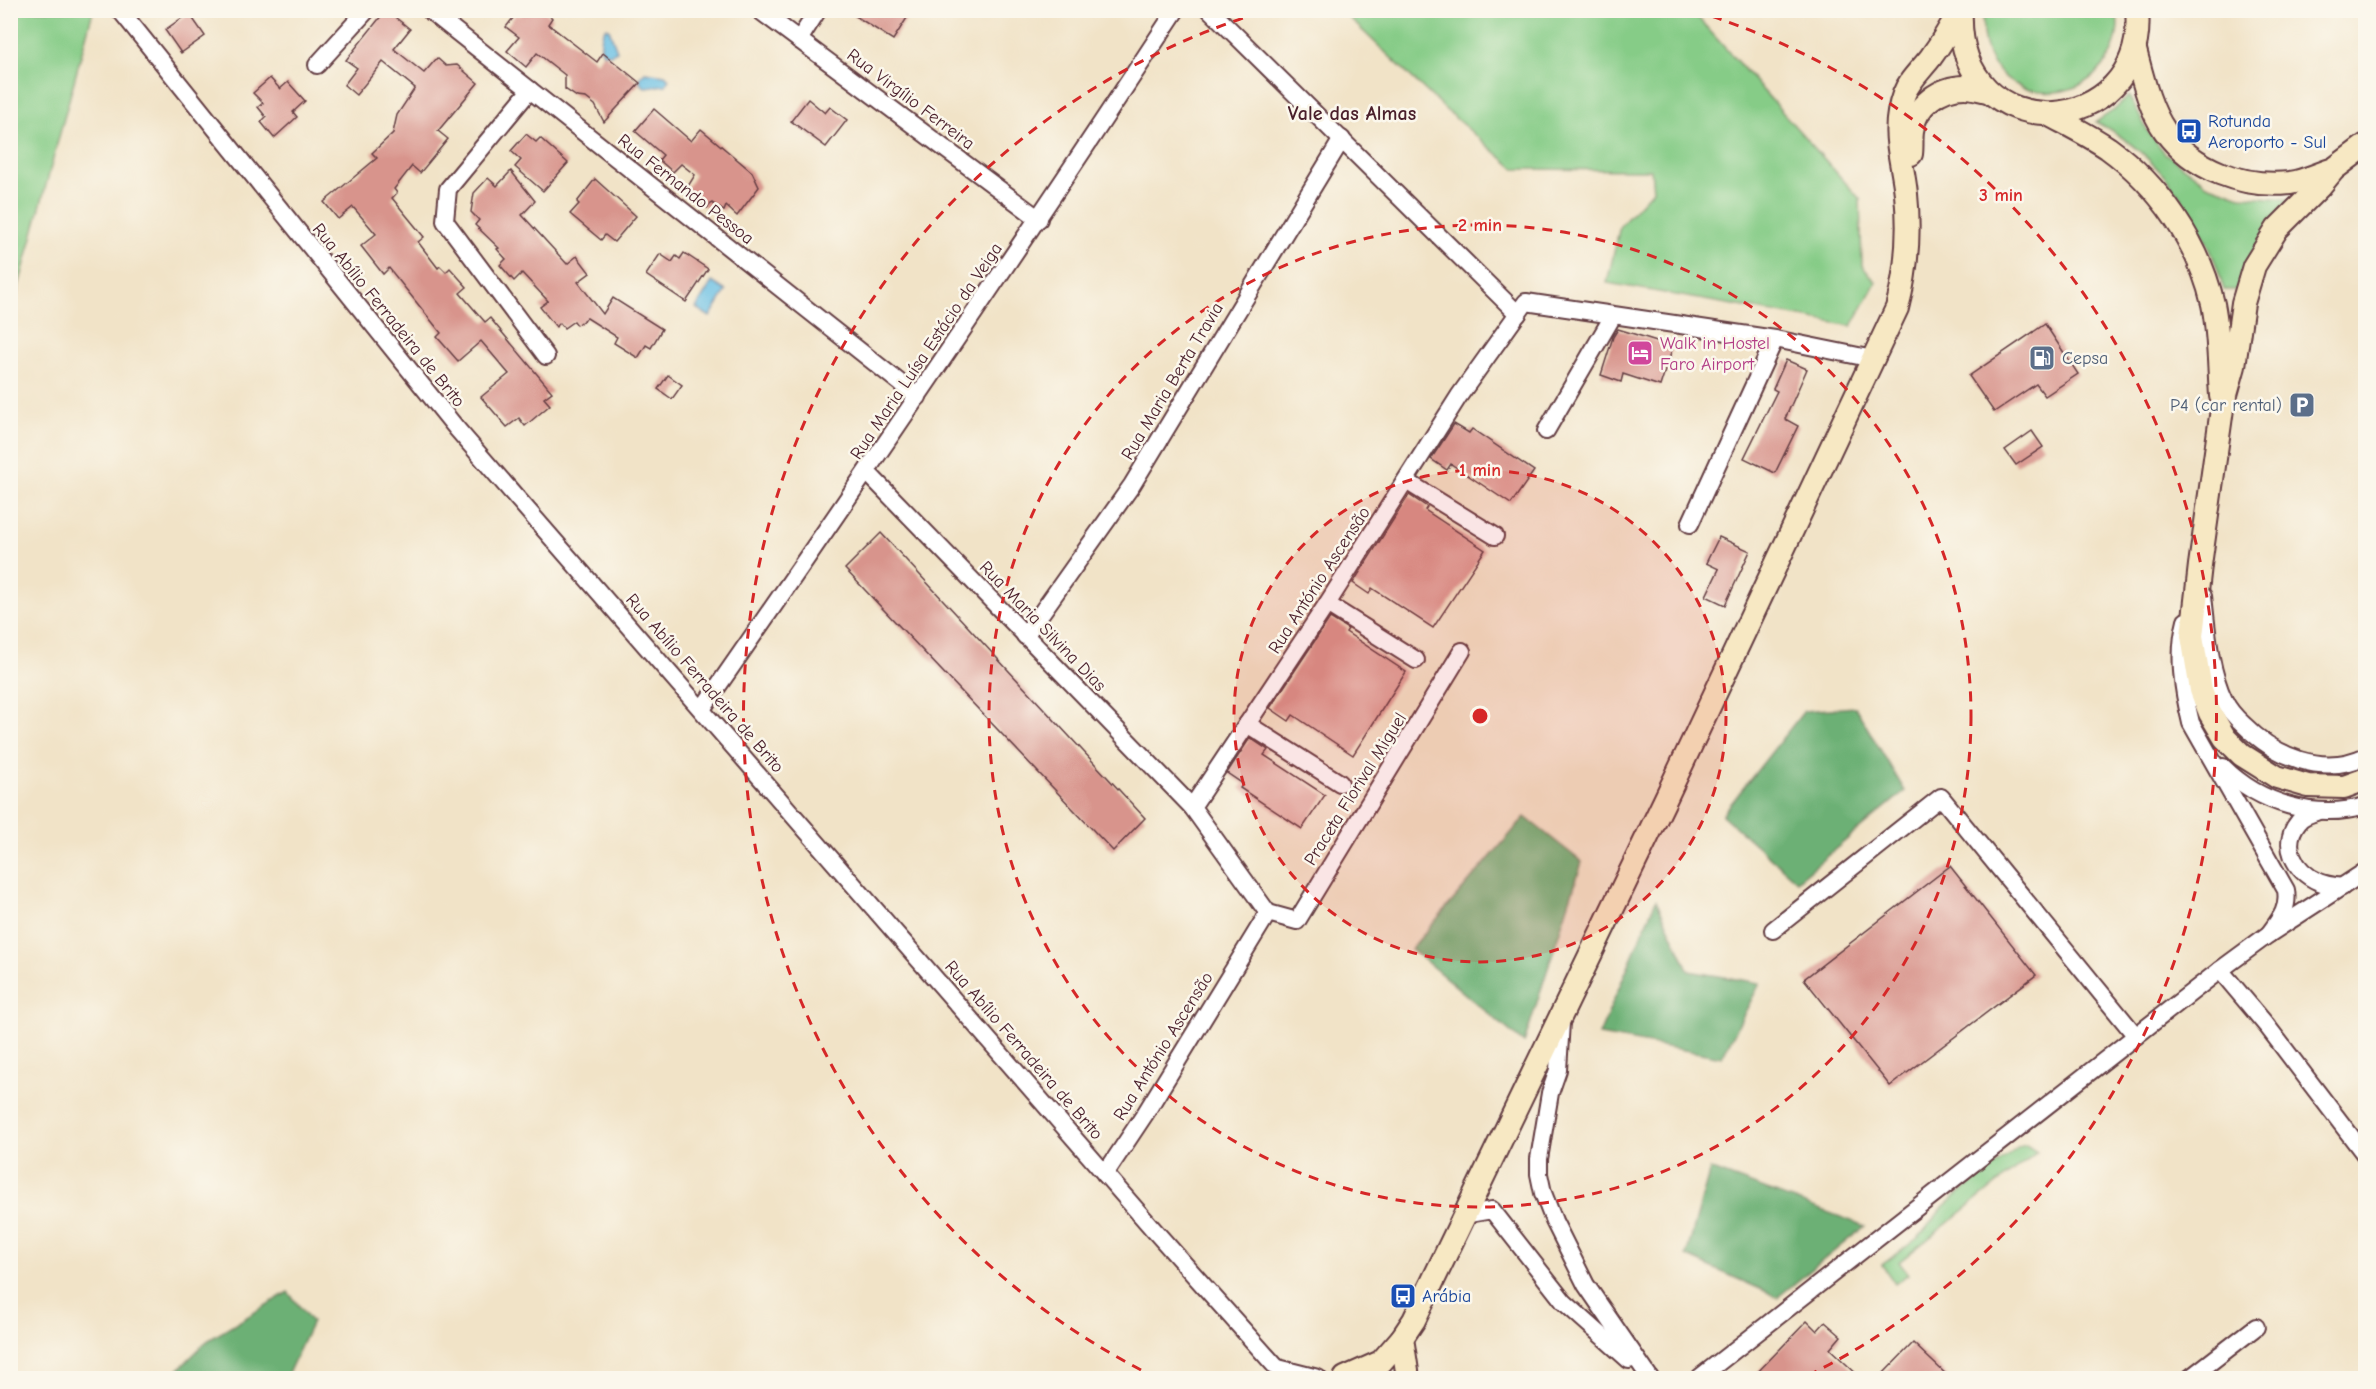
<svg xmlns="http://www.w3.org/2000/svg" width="2376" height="1389" viewBox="0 0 2376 1389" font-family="'Comic Neue',sans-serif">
<rect width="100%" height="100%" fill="#fbf7ec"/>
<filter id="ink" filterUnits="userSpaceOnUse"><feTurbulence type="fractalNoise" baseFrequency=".0167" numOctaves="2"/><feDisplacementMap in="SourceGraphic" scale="12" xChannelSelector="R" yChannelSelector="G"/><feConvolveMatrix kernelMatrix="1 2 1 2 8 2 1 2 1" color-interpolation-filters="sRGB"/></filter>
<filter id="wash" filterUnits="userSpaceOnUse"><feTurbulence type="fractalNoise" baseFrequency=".008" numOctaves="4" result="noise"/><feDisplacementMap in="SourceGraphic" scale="24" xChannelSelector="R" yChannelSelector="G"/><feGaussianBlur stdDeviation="1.35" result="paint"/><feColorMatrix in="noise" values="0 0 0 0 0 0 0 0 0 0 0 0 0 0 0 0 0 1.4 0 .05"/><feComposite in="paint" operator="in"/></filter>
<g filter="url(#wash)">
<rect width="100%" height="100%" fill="#f1e3c7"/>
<g fill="#86cc87" stroke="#687659" stroke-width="1.5">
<path d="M 11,10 L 93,11 L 11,315 L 10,11 Z"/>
<path d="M 2116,10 C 2119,22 2118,35 2114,46 C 2094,104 2010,110 1987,51 C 1982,38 1982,24 1984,11 Z"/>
<path d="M 1342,11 L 1692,11 L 1860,199 L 1862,266 L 1876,282 L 1852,326 L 1607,283 L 1620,226 L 1653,190 L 1651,170 L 1515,169 L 1447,111 Z"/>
<path d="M 2129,96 L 2149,133 L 2165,153 L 2207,184 L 2241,196 L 2289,199 L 2290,201 L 2236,290 L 2224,290 C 2206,222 2160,154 2096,122 L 2114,110 Z"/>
<path d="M 2026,1145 L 2037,1152 L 1899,1262 L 1908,1274 L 1895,1284 L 1882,1265 L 1919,1237 L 1944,1206 L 1956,1196 L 2019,1147 Z"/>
</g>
<g fill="#6cb074" stroke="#5b6850" stroke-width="1.5">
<path d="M 1855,707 L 1905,791 L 1797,881 L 1722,815 L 1804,711 Z"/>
<path d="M 1525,817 L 1582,862 L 1524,1043 L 1411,949 Z"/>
<path d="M 1656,900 L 1689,971 L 1760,983 L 1722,1057 L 1599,1035 Z"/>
<path d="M 1710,1169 L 1865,1226 L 1778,1297 L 1686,1256 Z"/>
<path d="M 288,1292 L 312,1322 L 286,1378 L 170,1378 L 207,1341 Z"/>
</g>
<g fill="#67bfe4" stroke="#586f88" stroke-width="1.5">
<path d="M 605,28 L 609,29 L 617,51 L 611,54 L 603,53 C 599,47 601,35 605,28 Z"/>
<path d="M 645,72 L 665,75 L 669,79 L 666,85 L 645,87 L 640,83 L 640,77 Z"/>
<path d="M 712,282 L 726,291 L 710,317 L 696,308 Z"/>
</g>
<g id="blocks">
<g fill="#d8948c">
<path d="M 386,10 L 410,29 L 394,49 L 424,73 L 437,58 L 446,66 L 457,65 L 478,83 L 438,131 L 448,139 L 420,173 L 412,166 L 394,189 L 397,193 L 392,198 L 424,237 L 418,242 L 438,268 L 440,266 L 446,272 L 450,268 L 467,287 L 460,293 L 485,322 L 490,318 L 552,392 L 544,398 L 550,405 L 525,426 L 519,418 L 507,427 L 481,397 L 509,374 L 481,341 L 458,361 L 437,337 L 441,333 L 389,268 L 383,274 L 361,246 L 376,234 L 353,207 L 338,219 L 324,202 L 377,158 L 372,153 L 393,133 L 397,115 L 415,88 L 383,62 L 356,95 L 344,85 L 357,68 L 346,60 Z"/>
<path d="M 525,10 L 543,10 L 552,18 L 548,24 L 597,62 L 603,53 L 640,83 L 604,122 L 595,105 L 586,98 L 577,97 L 565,89 L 565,75 L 537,53 L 526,67 L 507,51 L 519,37 L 506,27 L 517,13 L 520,16 Z"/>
<path d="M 846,10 L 912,10 L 893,40 Z"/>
<path d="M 189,13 L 205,36 L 181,53 L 165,30 Z"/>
<path d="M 270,78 L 280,89 L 288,82 L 305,101 L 293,112 L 297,117 L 274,138 L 261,122 L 266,117 L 258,107 L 263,103 L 253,93 Z"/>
<path d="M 808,99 L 825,113 L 830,107 L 847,120 L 826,147 L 791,121 Z"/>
<path d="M 654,109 L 691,141 L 701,129 L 752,172 L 759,187 L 737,216 L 726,206 L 724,211 L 712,203 L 707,208 L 685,191 L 695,175 L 681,164 L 673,172 L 659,160 L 663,155 L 635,131 Z"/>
<path d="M 526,134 L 536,142 L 540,138 L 568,163 L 543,191 L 515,167 L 521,160 L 511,151 Z"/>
<path d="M 511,171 L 535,201 L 522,215 L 567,264 L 577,256 L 590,273 L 578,282 L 603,314 L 613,298 L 662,329 L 651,348 L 646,345 L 638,358 L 614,343 L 617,337 L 587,318 L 577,325 L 574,321 L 564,328 L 560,323 L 556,327 L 540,307 L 548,301 L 522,273 L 514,281 L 500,265 L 506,259 L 497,249 L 499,248 L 475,225 L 479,220 L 471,212 L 474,193 L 488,178 L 497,186 Z"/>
<path d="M 595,179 L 636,216 L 614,242 L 605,235 L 601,240 L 570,214 L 579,204 L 577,202 Z"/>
<path d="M 684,253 L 708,269 L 686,302 L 646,275 L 660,254 L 672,262 L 676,256 L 680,259 Z"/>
<path d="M 2045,324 L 2078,374 L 2045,396 L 2036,384 L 1994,412 L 1969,376 Z"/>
<path d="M 1618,329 L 1673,346 L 1660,386 L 1623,374 L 1621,382 L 1601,375 L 1613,337 Z"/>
<path d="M 1786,360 L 1807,369 L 1785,419 L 1798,426 L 1775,473 L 1744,458 L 1777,391 L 1773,389 Z"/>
<path d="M 668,375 L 682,385 L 672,399 L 658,389 Z"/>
<path d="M 1454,424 L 1469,433 L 1472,429 L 1534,471 L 1511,504 L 1451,464 L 1447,470 L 1431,459 Z"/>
<path d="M 2032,431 L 2043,447 L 2016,465 L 2005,450 Z"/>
<path d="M 1409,495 L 1427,507 L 1425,510 L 1485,550 L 1433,628 L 1372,588 L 1369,594 L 1353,583 Z"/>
<path d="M 881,533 L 1145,818 L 1113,851 L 845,569 Z"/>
<path d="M 1719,537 L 1750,551 L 1725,605 L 1706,596 L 1719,569 L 1706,563 Z"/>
<path d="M 1330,618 L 1348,629 L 1346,632 L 1406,672 L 1353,755 L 1293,715 L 1289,721 L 1270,708 Z"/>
<path d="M 1250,738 L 1268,750 L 1264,755 L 1325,795 L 1302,829 L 1240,788 L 1243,784 L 1227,773 Z"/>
<path d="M 1950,866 L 2036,975 L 1890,1086 L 1804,979 Z"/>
<path d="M 1807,1321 L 1817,1331 L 1825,1322 L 1841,1336 L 1830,1349 L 1861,1378 L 1752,1378 Z"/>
<path d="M 1913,1343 L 1950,1378 L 1879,1378 Z"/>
</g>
</g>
</g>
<g filter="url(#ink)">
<use href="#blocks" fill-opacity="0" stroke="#633c42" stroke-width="1.5"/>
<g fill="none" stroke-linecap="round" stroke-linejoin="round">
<g stroke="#633c42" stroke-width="20">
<g id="street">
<path d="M 120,10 L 457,429 L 1153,1229 L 1286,1378"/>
<path d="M 429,10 L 918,397"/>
<path d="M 759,10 L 1039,219"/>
<path d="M 1210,10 L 1518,314"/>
<path d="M 799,40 L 818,10"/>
<path d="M 317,65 L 367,10"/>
<path d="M 530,90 L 448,189 L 445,221 L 546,356"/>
<path d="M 1546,431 L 1613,316"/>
<path d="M 867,472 L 1192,807"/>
<path d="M 1406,481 L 1495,536"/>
<path d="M 1690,524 L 1775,339"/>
<path d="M 2203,596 C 2207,630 2209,668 2224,700 C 2228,709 2236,718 2244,725 C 2275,756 2322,777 2366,756"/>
<path d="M 1327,604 L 1416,660"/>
<path d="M 2186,621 C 2177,655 2183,690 2191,723 L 2286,890 C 2289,909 2280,919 2269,934"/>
<path d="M 1025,636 L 1132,485 L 1342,139"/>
<path d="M 702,709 C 863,478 1021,246 1176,10"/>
<path d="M 1247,724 L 1340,783"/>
<path d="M 2223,767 C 2260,804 2315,820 2366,806"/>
<path d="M 2316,812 C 2311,814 2303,816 2299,821 C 2280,844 2294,871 2319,882 C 2326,885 2335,886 2342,887"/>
<path d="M 1268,913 L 1297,921 L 1462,651"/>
<path d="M 1773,930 L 1941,797 L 2136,1036"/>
<path d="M 2220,970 L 2269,934 L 2366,871"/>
<path d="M 1561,1022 L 1558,1070 L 1550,1093 L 1539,1159 L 1539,1174 L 1543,1193 L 1554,1221 L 1586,1285 L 1650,1378"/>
<path d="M 1105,1174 L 1145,1114 L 1268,913 L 1192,807 L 1327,604 L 1459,396 L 1526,302 L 1775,339 L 1873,359"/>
<path d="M 1463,1215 L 1492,1210 L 1564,1302 L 1629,1360"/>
<path d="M 1278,1368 L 1318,1378"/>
<path d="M 1699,1378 L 2220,970 L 2267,1026 L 2366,1156"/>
<path d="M 2190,1378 L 2256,1327"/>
</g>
</g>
<g stroke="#633c42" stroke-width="26">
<g id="secondary">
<path d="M 1961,10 C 1954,154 2149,141 2137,10"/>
<path d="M 2135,50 C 2142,76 2149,108 2165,131 C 2193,170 2244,188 2290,183 C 2305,181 2320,173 2334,169"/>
<path d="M 2048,114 C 2068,125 2089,135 2108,148 C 2159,185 2199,243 2213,304 C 2219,333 2219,366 2221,396"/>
<path d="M 2366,145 L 2334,169 L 2320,186 L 2277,229 L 2254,266 L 2243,303 L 2234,366 L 2222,409 L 2200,565 L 2192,636 L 2201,690 L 2210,713 L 2225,738 L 2242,755 L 2277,777 L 2308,786 L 2344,787 L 2366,779"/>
<path d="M 1911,154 C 1912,146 1911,138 1912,131 C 1915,105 1940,87 1965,87 C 1973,87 1981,90 1988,91"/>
<path d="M 1402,1338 L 1408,1378"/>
<path d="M 1345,1378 L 1381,1362 L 1402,1338 L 1414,1320 L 1665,800 L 1897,308 C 1907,270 1910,233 1906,194 C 1902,156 1890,133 1904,94 C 1909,80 1922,69 1931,57 C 1942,42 1951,27 1960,10"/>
</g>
</g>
<use href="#street" stroke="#fff" stroke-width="16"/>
<use href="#secondary" stroke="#f7e8c3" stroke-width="22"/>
</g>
</g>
<circle cx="1480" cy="716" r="246" fill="#d62828" fill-opacity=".12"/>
<g fill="none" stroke="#d62828" stroke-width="3" stroke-dasharray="10 8">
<circle cx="1480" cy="716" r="246"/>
<circle cx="1480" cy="716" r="491"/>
<path d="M1157 1378A737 737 0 0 1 1265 11M1695 11A737 737 0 0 1 1803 1378"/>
</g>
<defs>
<g id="bus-square" transform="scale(1.35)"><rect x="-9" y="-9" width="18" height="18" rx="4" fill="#1a4fb4" stroke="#fbf7ec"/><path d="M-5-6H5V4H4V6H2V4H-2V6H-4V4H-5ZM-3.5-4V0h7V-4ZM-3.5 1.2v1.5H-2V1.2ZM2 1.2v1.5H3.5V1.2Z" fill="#fff"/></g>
<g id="hotel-square" transform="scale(1.35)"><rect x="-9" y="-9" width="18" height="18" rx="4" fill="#d1479c" stroke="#fbf7ec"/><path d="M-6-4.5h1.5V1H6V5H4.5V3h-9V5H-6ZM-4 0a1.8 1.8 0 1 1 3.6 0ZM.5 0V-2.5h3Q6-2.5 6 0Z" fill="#fff"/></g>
<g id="fuel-square" transform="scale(1.35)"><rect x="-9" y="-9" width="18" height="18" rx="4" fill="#5c6f8a" stroke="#fbf7ec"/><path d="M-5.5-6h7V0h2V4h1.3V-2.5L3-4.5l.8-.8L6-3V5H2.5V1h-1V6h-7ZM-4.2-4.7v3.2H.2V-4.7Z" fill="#fff"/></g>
<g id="parking-square" transform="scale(1.35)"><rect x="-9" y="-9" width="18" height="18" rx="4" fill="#5c6f8a" stroke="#fbf7ec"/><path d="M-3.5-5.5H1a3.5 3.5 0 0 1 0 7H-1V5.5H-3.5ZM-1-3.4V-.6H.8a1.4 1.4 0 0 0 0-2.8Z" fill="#fff"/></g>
</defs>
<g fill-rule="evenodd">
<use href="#bus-square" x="2189" y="131"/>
<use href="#hotel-square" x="1640" y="353"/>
<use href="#fuel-square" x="2042" y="358"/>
<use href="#parking-square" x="2302" y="405"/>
<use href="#bus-square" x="1403" y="1296"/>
</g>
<g text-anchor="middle" stroke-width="5" stroke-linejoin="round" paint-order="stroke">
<g font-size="18" fill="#4a1f2b" stroke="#fbf7ec">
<text transform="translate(911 99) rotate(37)" y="6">Rua Virgílio Ferreira</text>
<text transform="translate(686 189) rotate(38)" y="6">Rua Fernando Pessoa</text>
<text transform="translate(389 315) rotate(51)" y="6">Rua Abílio Ferradeira de Brito</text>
<text transform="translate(926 351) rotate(-56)" y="6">Rua Maria Luísa Estácio da Veiga</text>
<text transform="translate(1172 381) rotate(-59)" y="6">Rua Maria Berta Travia</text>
<text transform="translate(1319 580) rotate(-57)" y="6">Rua António Ascensão</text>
<text transform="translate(1043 626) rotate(46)" y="6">Rua Maria Silvina Dias</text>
<text transform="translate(705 683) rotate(49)" y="6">Rua Abílio Ferradeira de Brito</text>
<text transform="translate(1355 789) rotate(-58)" y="6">Praceta Florival Miguel</text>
<text transform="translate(1163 1046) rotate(-58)" y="6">Rua António Ascensão</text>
<text transform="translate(1024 1050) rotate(49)" y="6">Rua Abílio Ferradeira de Brito</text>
</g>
<g font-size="18" fill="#164399" stroke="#fbf7ec" text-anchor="start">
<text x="2208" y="127">Rotunda<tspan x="2208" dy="21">Aeroporto - Sul</tspan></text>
<text x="1422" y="1302">Arábia</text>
</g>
<g font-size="18" fill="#b23c85" stroke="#fbf7ec" text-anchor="start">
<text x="1660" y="349">Walk in Hostel<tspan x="1660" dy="21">Faro Airport</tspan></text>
</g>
<g font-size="18" fill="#4e5e75" stroke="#fbf7ec" text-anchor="start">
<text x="2062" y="364">Cepsa</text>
<text x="2282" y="411" text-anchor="end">P4 (car rental)</text>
</g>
<g font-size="20" font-weight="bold" fill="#4a1f2b" stroke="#fbf7ec">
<text x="1352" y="120">Vale das Almas</text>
</g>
</g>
<circle cx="1480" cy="716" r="9" fill="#d62828" stroke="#fbf7ec" stroke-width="3"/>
<g font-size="18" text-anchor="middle" font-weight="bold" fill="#d62828" stroke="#fbf7ec" stroke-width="5" stroke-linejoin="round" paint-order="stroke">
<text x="2001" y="201">3 min</text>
<text x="1480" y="231">2 min</text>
<text x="1480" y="476">1 min</text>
</g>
<rect width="2376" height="1389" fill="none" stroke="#fbf7ec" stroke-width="36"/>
</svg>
